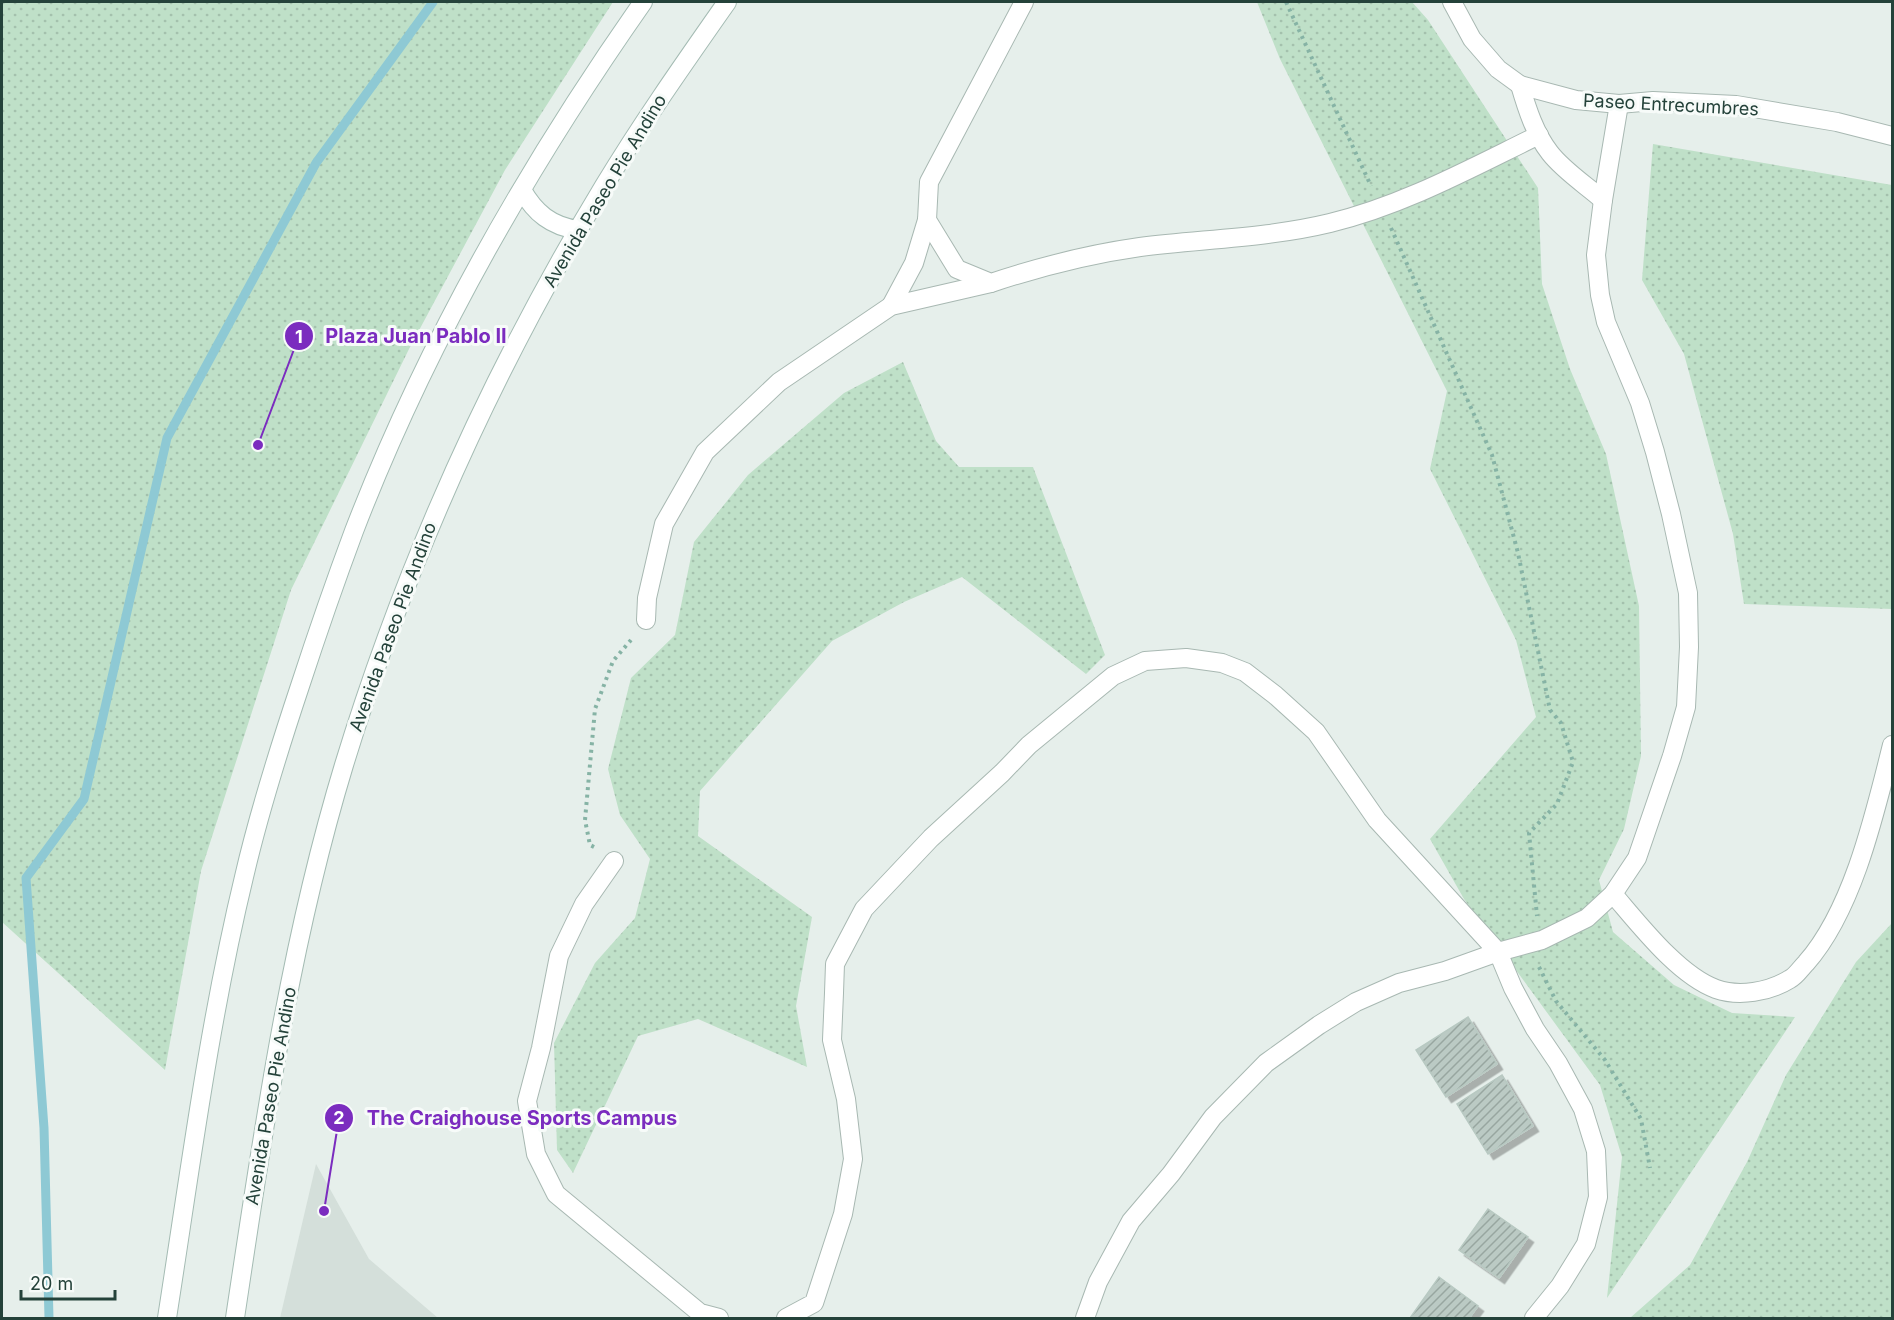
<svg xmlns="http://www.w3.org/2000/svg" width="1894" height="1320" viewBox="0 0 1894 1320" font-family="Inter,sans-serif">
<defs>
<pattern id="green-dots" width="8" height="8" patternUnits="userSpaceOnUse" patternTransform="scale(1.5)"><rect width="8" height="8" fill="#bfe0c8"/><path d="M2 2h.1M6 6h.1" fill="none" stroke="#a4c1ad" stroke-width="1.8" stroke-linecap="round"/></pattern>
<pattern id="building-hatch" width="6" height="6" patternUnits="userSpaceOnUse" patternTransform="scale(1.5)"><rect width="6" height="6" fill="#bbcac4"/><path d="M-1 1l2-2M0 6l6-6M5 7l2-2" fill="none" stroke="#98a6a0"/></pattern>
<filter id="shadow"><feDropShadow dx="5.5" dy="5.5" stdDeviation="0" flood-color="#0004"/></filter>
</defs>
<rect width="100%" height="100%" fill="#e6efeb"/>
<path fill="#d4dfda" d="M 316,1164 L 369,1259 L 438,1318 L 280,1318 Z"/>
<g fill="url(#green-dots)">
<path d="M 2,2 L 613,2 L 505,170 L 409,349 L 291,590 L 201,871 L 165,1070 L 2,922 Z"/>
<path d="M 1257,2 L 1412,2 L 1428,20 L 1538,188 L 1542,284 L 1570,369 L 1606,454 L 1639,606 L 1641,756 L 1624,829 L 1599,880 L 1613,932 L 1674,985 L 1732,1013 L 1795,1017 L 1607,1298 L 1622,1157 L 1600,1085 L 1464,899 L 1430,839 L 1536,717 L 1516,640 L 1430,469 L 1447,391 L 1280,59 Z"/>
<path d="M 1653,144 L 1892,185 L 1892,609 L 1744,604 L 1733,534 L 1684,354 L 1642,280 Z"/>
<path d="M 903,362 L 936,441 L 959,467 L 1033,467 L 1105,655 L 1086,674 L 962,577 L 904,602 L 832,641 L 700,791 L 698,836 L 812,917 L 796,1006 L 807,1067 L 698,1019 L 638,1036 L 573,1173 L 557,1150 L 554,1043 L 595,963 L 635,918 L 650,859 L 620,815 L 608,769 L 631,678 L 675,635 L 694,542 L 748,475 L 844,393 Z"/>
<path d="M 1892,923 L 1892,1318 L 1630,1318 L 1690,1265 L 1747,1162 L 1786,1075 L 1856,962 Z"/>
</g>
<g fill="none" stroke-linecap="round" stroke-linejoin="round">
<path stroke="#8ec9d4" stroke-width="9" d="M 49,1318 L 44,1128 L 26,878 L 84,799 L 167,438 L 316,163 L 433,2"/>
</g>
<g fill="url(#building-hatch)" stroke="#b8c9c2" stroke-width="1.5" filter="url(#shadow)">
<path d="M 1468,1017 L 1497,1064 L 1446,1097 L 1416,1050 Z"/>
<path d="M 1502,1075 L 1533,1126 L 1488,1154 L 1457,1104 Z"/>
<path d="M 1488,1209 L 1528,1237 L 1499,1278 L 1459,1250 Z"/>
<path d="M 1439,1277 L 1478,1306 L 1469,1318 L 1410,1318 Z"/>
</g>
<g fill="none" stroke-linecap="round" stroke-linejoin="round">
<g stroke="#a8b8b2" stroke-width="20">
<g id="minor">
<path d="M 1024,2 L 929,182 L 927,220 L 957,269 L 991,283 C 1039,267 1090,254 1140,247 C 1203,239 1268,238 1330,223 C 1404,205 1471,168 1539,135"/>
<path d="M 1452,2 L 1472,39 L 1498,69 L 1520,85 L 1576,100 L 1619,104 L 1653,101 L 1736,105 L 1837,122 L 1892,136"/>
<path d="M 1520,85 C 1527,109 1535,134 1550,153 C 1564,171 1586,185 1603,200"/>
<path d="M 891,306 L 914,263 L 927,220"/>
<path d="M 646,620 L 647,598 L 664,524 L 705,452 L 779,382 L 891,306 L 991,283"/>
<path d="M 614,861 L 584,904 L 559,956 L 541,1048 L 527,1101 L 536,1154 L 556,1194 L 700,1313 L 719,1318"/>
<path d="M 1613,894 C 1639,924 1678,975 1716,989 C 1739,997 1769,992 1790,979 C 1796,976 1801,968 1806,963 C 1853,910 1875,813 1892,745"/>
<path d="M 786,1318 L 814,1303 L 843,1214 L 853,1159 L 846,1099 L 832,1040 L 834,993 L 835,964 L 864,909 L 931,838 L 1002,773 L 1029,745 L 1113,676 L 1145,661 L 1186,658 L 1222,663 L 1245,672 L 1275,695 L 1316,732 L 1377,820 L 1498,952 L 1513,988 L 1535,1029 L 1558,1063 L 1583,1109 L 1596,1151 L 1598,1197 L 1586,1244 L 1560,1286 L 1534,1318"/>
<path d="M 1085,1318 L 1098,1282 L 1131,1221 L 1171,1174 L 1213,1117 L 1266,1063 L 1319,1025 L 1356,1002 L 1399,983 L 1445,971 L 1498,952 L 1542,940 L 1587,918 L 1613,894 L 1637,858 L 1672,756 L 1686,707 L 1689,647 L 1688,593 L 1671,514 L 1655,452 L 1640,403 L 1606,322 L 1600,295 L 1596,255 L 1603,200 L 1619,104"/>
</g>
</g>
<g stroke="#a4bbb3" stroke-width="20">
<g id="secondary">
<path d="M 522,190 C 535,213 551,226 578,230"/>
<path d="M 167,1318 C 190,1171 209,1022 244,877 C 259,812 279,749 300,686 C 317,634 335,582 354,531 C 426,344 528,166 643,2"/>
<path d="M 235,1318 C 263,1132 289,946 344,765 C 406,562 494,368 604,186 C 642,123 685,62 727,2"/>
</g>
</g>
<g stroke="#86b3a5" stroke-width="4" stroke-dasharray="3 4.5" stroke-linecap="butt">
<path d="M 1286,2 L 1371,186"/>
<path d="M 1391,228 L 1492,455 L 1518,553 L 1550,710 L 1561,723 L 1573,762 L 1557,804 L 1529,833 L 1537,916"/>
<path d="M 594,847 L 590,845 L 585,820 L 595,709 L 613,661 L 631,640"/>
<path d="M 1539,967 L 1556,1001 L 1605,1060 L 1641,1119 L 1650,1168"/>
</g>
<use href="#minor" stroke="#fff" stroke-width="18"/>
<use href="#secondary" stroke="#fff" stroke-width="18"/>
</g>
<g text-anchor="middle" stroke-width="6" stroke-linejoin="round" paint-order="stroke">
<g font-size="18" fill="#24423a" stroke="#f7fbf9">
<text transform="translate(1671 105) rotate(3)" y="6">Paseo Entrecumbres</text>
<text transform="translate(605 191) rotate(-59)" y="6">Avenida Paseo Pie Andino</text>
<text transform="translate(393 627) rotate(-70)" y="6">Avenida Paseo Pie Andino</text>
<text transform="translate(271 1096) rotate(-80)" y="6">Avenida Paseo Pie Andino</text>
</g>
</g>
<path fill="none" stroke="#7b2cbf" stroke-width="2" d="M258 445L299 336M324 1211L339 1118"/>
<g fill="#7b2cbf" stroke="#f7fbf9" stroke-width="2">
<circle cx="258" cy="445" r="6"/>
<circle cx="324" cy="1211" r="6"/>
<circle cx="299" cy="336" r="15"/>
<circle cx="339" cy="1118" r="15"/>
</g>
<g font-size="18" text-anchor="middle" font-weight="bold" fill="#fff">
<text x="299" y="343">1</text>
<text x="339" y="1124">2</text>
</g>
<g font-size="20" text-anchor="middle" font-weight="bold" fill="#7b2cbf" stroke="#f7fbf9" stroke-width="6" stroke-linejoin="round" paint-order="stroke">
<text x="416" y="343">Plaza Juan Pablo II</text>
<text x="522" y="1125">The Craighouse Sports Campus</text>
</g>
<rect width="1894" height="1320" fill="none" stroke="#24423a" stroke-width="6"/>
<path d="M21 1290v9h94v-9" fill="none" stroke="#24423a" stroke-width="3"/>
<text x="30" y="1290" font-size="18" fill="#24423a" stroke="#f7fbf9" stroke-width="4.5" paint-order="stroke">20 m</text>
</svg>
